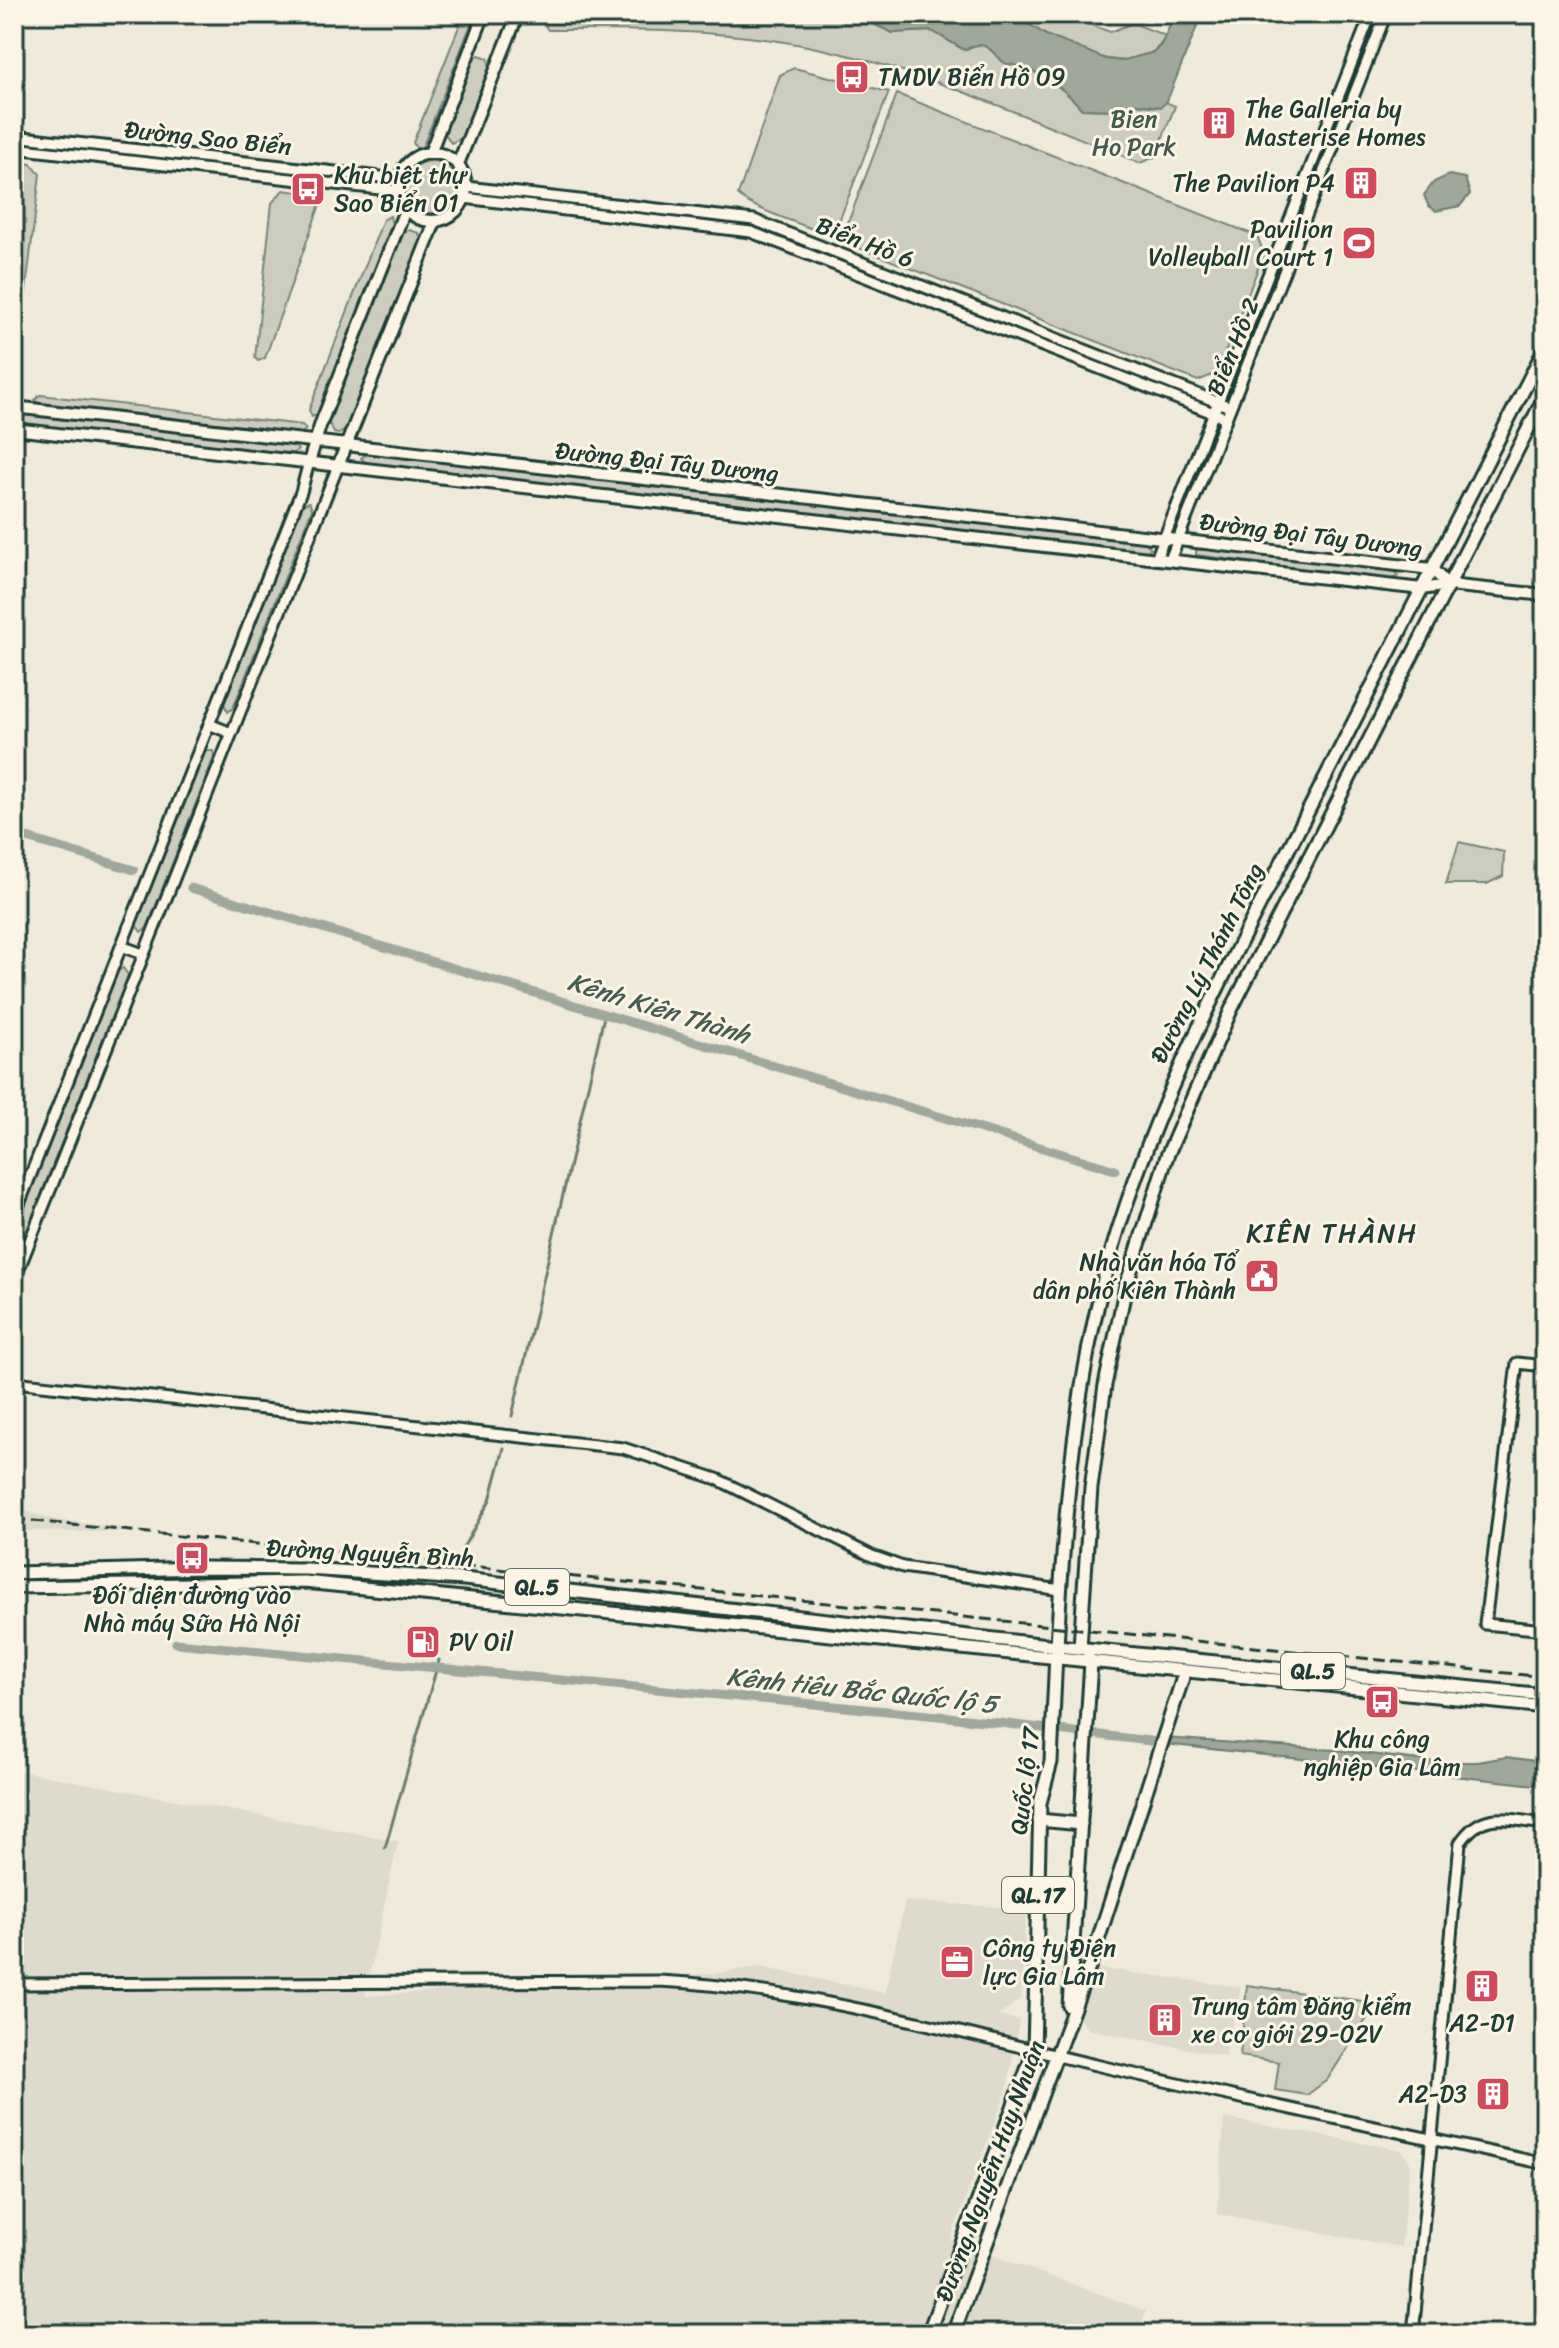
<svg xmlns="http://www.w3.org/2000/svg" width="1559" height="2348" viewBox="0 0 1559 2348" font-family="Sriracha,sans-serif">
<rect width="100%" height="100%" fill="#efeada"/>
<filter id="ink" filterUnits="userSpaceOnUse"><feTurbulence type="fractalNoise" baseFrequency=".0125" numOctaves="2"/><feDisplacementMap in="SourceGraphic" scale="16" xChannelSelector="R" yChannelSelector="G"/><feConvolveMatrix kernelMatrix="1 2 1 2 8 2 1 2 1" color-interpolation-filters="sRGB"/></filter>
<g filter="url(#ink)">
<g fill="#dedbcc">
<path d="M 14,1508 L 56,1520 L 123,1528 L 123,1532 L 14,1531 Z"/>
<path d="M 14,1770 L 398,1841 L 365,1996 L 717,1973 L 760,1967 L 885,1993 L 905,1901 L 1026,1909 L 1021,1998 L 999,2016 L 1019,2020 L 1007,2090 L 950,2240 L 1146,2311 L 1138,2334 L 14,2334 Z"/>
<path d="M 1097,1968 L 1241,1987 L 1225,2056 L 1088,2029 L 1080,2019 Z"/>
<path d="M 1224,2118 L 1401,2150 L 1410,2163 L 1401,2247 L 1218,2214 Z"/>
</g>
<g fill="#cccdbf" stroke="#76857a" stroke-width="2">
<path d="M 464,14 L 475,14 L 423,146 L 417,149 L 413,143 Z"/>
<path d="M 537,14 L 852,14 L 892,33 L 932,31 L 964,50 C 992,34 994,62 1008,64 C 1040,69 1060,84 1082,109 L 1116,110 L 1137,104 L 1157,107 L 1166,102 L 1175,106 L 1155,157 L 1140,163 C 1025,117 908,62 785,42 C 706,29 627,30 548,30 Z"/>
<path d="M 1013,14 L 1062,14 L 1110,32 L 1133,23 L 1166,36 C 1137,91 1047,39 1013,14 Z"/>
<path d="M 479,55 L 488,58 L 490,67 L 462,138 L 451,143 L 444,132 L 473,59 Z"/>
<path d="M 794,68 L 889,92 L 833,237 C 811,227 751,209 738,195 L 780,75 Z"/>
<path d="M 897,94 L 1257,236 L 1264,253 L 1217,373 L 1198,381 L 841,241 Z"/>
<circle cx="432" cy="187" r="26"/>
<path d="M 14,162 L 31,164 L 40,174 L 22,322 L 14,328 Z"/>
<path d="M 283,190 L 312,194 L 319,207 L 265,358 L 258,361 L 255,358 L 272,203 Z"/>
<path d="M 390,216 L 392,224 L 318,414 L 312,417 L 309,410 L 383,220 Z"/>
<path d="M 409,230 L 419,233 L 421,242 L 347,429 L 339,434 L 334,433 L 329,423 L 403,234 Z"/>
<path d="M 40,395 L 302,425 L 306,429 L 301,434 L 39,404 L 35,400 Z"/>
<path d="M 14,414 L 294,445 L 298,450 L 292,454 L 14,423 Z"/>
<path d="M 367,454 L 1145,542 L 1151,548 L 1146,552 L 366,463 L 361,458 Z"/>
<path d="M 309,502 L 312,509 L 233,708 L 228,712 L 224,704 L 302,505 Z"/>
<path d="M 1203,549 L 1394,571 L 1398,576 L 1391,580 L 1196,555 L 1196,550 Z"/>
<path d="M 206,751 L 213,751 L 214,757 L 147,928 L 141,932 L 136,925 Z"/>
<path d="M 1459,842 L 1504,852 L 1503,876 L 1487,884 L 1446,884 Z"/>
<path d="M 123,968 L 128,975 L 14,1263 L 14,1235 L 118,971 Z"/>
<path d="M 1247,1985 L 1377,2003 L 1327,2080 L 1307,2095 L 1275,2090 L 1279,2062 L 1240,2056 Z"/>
</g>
<g fill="#9fa89a" stroke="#6c7d71" stroke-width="2">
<path d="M 852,14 L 1013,14 L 1046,35 L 1106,59 L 1121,61 L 1154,52 L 1161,45 L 1175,14 L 1202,14 L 1167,101 L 1161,107 L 1137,104 L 1116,110 L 1082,109 C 1061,85 1038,69 1008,64 C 995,62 991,34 965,50 L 932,31 L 893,33 Z"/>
<path d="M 1449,175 L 1465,178 L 1470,194 L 1460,206 L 1436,211 L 1428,205 L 1424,195 L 1434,182 Z"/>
<path d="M 1165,1738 L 1336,1750 L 1436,1762 L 1478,1762 L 1506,1757 L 1536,1761 L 1540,1755 L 1545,1756 L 1545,1786 L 1156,1743 Z"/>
</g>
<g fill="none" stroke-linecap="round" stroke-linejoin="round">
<g stroke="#6c7d71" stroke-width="3">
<path d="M 512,1416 L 605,1012"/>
<path d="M 463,1548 L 490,1500 L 504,1448"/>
<path d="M 385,1848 L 439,1660"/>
</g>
<g stroke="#9fa89a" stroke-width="9">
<path d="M 14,834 L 134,870"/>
<path d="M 191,888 L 1115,1170"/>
<path d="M 176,1643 L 949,1717 L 1167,1743"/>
</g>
<g stroke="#1f3d34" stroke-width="15">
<g id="tertiary">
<path d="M 14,136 L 398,179"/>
<path d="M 14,148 L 398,191"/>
<path d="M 467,187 L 754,220 L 1230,407"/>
<path d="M 464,198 L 751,232 L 1226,418"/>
<path d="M 1156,559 L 1371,14"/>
<path d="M 1170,560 L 1386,14"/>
<path d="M 209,724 L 231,733"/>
<path d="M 121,946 L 143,954"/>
<path d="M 14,1217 L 301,492 L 309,462"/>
<path d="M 14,1281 L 338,466"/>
<path d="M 1545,1366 L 1517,1363 L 1485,1624 L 1545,1630"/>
<path d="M 14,1382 L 623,1448 L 717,1479 L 872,1556 L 903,1567 L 1061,1590"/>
<path d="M 14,1984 L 659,1981 C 809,1989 954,2032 1100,2066 C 1248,2101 1397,2131 1545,2164"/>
<path d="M 1413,2334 L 1460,1843 C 1483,1808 1508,1820 1545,1824"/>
</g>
</g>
<g stroke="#1f3d34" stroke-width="16">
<g id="secondary">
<circle cx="432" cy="187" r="34"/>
<path d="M 430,153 L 484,14"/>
<path d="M 458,164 L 518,14"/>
<path d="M 14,407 L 1432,569 L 1448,585"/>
<path d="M 14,429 L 1422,589 L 1448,585 L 1545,595"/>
<path d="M 309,462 L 321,423 L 405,210"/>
<path d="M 338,466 L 435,222"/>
</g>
</g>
<g stroke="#1f3d34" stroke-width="17">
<g id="primary">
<path d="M 1057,1646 C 1064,1524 1073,1402 1103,1283 C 1145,1120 1224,974 1301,825 C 1382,666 1464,507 1545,348"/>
<path d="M 1080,1647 L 1091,1488 L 1105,1385 L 1126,1286 L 1167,1156 L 1231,1010 L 1545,396"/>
</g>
</g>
<g stroke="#1f3d34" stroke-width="17">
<g id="trunk">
<path d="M 14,1573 L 203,1568 L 306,1569 L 464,1579 L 1057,1646 L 1545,1695"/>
<path d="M 14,1587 L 304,1582 L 1545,1707"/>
<path d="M 1039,1820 L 1081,1824"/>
<path d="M 1069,2006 L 1091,1662 L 1088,1657"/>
<path d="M 928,2334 L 1034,2051 L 1040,1803 L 1051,1762 L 1056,1654"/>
<path d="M 953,2334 L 1091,1962 L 1185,1671"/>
</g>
</g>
<use href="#tertiary" stroke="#fcf5e5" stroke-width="9"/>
<use href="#secondary" stroke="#fcf5e5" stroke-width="10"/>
<use href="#primary" stroke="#fcf5e5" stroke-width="11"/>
<use href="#trunk" stroke="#fcf5e5" stroke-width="11"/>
<path stroke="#1f3d34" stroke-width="3" stroke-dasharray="12 6" stroke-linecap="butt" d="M 14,1519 L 1545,1677"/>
</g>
</g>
<defs>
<g id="bus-square" transform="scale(1.8)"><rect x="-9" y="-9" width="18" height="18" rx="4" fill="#d1495b" stroke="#fcf5e5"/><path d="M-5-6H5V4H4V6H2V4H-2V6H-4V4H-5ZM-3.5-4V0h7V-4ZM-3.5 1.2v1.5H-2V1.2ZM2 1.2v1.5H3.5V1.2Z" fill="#fff"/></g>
<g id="building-square" transform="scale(1.8)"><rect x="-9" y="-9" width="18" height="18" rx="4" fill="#d1495b" stroke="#fcf5e5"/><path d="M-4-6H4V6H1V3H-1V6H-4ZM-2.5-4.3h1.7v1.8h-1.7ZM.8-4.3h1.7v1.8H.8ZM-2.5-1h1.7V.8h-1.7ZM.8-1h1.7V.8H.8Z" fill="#fff"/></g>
<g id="stadium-square" transform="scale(1.8)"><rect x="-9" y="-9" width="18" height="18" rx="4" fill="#d1495b" stroke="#fcf5e5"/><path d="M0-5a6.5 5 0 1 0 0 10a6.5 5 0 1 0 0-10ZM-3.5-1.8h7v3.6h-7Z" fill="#fff"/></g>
<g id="civic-square" transform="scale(1.8)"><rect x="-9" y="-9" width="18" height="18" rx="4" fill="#d1495b" stroke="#fcf5e5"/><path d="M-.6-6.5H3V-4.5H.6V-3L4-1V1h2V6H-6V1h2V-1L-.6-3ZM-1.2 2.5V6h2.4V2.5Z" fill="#fff"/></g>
<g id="fuel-square" transform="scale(1.8)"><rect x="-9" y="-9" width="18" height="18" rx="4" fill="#d1495b" stroke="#fcf5e5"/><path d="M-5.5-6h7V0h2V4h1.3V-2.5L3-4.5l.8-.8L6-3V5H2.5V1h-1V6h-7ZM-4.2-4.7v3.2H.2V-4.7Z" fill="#fff"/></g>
<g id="office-square" transform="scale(1.8)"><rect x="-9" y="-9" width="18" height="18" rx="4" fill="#d1495b" stroke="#fcf5e5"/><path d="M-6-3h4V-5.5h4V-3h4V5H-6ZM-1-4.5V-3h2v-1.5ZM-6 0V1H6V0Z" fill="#fff"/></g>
</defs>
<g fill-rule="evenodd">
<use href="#bus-square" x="852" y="77"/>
<use href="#building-square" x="1219" y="123"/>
<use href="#building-square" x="1361" y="183"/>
<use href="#bus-square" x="308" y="189"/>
<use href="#stadium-square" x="1359" y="243"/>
<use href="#civic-square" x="1262" y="1276"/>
<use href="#bus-square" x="192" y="1558"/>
<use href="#fuel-square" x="423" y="1642"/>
<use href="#bus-square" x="1382" y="1702"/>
<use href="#office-square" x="957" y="1962"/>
<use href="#building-square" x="1482" y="1986"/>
<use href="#building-square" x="1165" y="2020"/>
<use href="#building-square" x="1493" y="2094"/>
</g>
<g text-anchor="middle" stroke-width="6" stroke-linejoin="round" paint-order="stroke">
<g fill="#fcf5e5" stroke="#617469" stroke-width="2">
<rect x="505" y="1569" width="64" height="36" rx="6"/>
<rect x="1281" y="1653" width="64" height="36" rx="6"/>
<rect x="1002" y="1877" width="72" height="36" rx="6"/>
</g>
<g font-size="22" font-weight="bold" fill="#1f3d34">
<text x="537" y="1595">QL.5</text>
<text x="1313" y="1679">QL.5</text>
<text x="1038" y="1903">QL.17</text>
</g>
<g font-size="24" fill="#1f3d34" stroke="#fcf5e5" text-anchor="start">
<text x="878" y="85">TMDV Biển Hồ 09</text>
<text x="1245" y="117">The Galleria by<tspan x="1245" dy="28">Masterise Homes</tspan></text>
<text x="334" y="183">Khu biệt thự<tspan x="334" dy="28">Sao Biển 01</tspan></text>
<text x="1335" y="191" text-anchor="end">The Pavilion P4</text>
<text x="1333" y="237" text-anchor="end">Pavilion<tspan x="1333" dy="28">Volleyball Court 1</tspan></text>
<text x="1236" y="1270" text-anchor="end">Nhà văn hóa Tổ<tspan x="1236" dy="28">dân phố Kiên Thành</tspan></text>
<text x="192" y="1603" text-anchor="middle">Đối diện đường vào<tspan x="192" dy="28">Nhà máy Sữa Hà Nội</tspan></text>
<text x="449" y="1650">PV Oil</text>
<text x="1382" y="1747" text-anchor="middle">Khu công<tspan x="1382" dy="28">nghiệp Gia Lâm</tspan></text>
<text x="983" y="1956">Công ty Điện<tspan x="983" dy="28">lực Gia Lâm</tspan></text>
<text x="1191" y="2014">Trung tâm Đăng kiểm<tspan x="1191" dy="28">xe cơ giới 29-02V</tspan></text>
<text x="1482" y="2031" text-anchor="middle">A2-D1</text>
<text x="1467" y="2102" text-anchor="end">A2-D3</text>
</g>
<g font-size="24" fill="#425a50" stroke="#fcf5e5">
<text x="1134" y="127">Bien<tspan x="1134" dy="28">Ho Park</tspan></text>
</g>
<g font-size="24" fill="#1f3d34" stroke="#fcf5e5">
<text transform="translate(208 138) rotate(6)" y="8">Đường Sao Biển</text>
<text transform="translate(865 242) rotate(21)" y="8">Biển Hồ 6</text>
<text transform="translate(1233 347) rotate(-68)" y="8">Biển Hồ 2</text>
<text transform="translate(667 462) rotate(6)" y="8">Đường Đại Tây Dương</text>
<text transform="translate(1311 535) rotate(7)" y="8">Đường Đại Tây Dương</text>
<text transform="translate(1207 963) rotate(-63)" y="8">Đường Lý Thánh Tông</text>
<text transform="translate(370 1553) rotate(3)" y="8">Đường Nguyễn Bình</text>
<text transform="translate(1025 1781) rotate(-83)" y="8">Quốc lộ 17</text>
<text transform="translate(990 2171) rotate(-70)" y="8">Đường Nguyễn Huy Nhuận</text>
</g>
<g font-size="26" font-style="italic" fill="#455d53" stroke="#fcf5e5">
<text transform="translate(659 1008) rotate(17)" y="9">Kênh Kiên Thành</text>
<text transform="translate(862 1690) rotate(6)" y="9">Kênh tiêu Bắc Quốc lộ 5</text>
</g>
<g font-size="26" letter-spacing="2" fill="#1f3d34" stroke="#fcf5e5">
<text x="1332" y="1242">KIÊN THÀNH</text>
</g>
</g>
<rect width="1559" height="2348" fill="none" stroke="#fcf5e5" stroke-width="48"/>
<rect x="24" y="24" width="1511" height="2300" fill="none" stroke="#1f3d34" stroke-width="3" filter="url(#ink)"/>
</svg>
